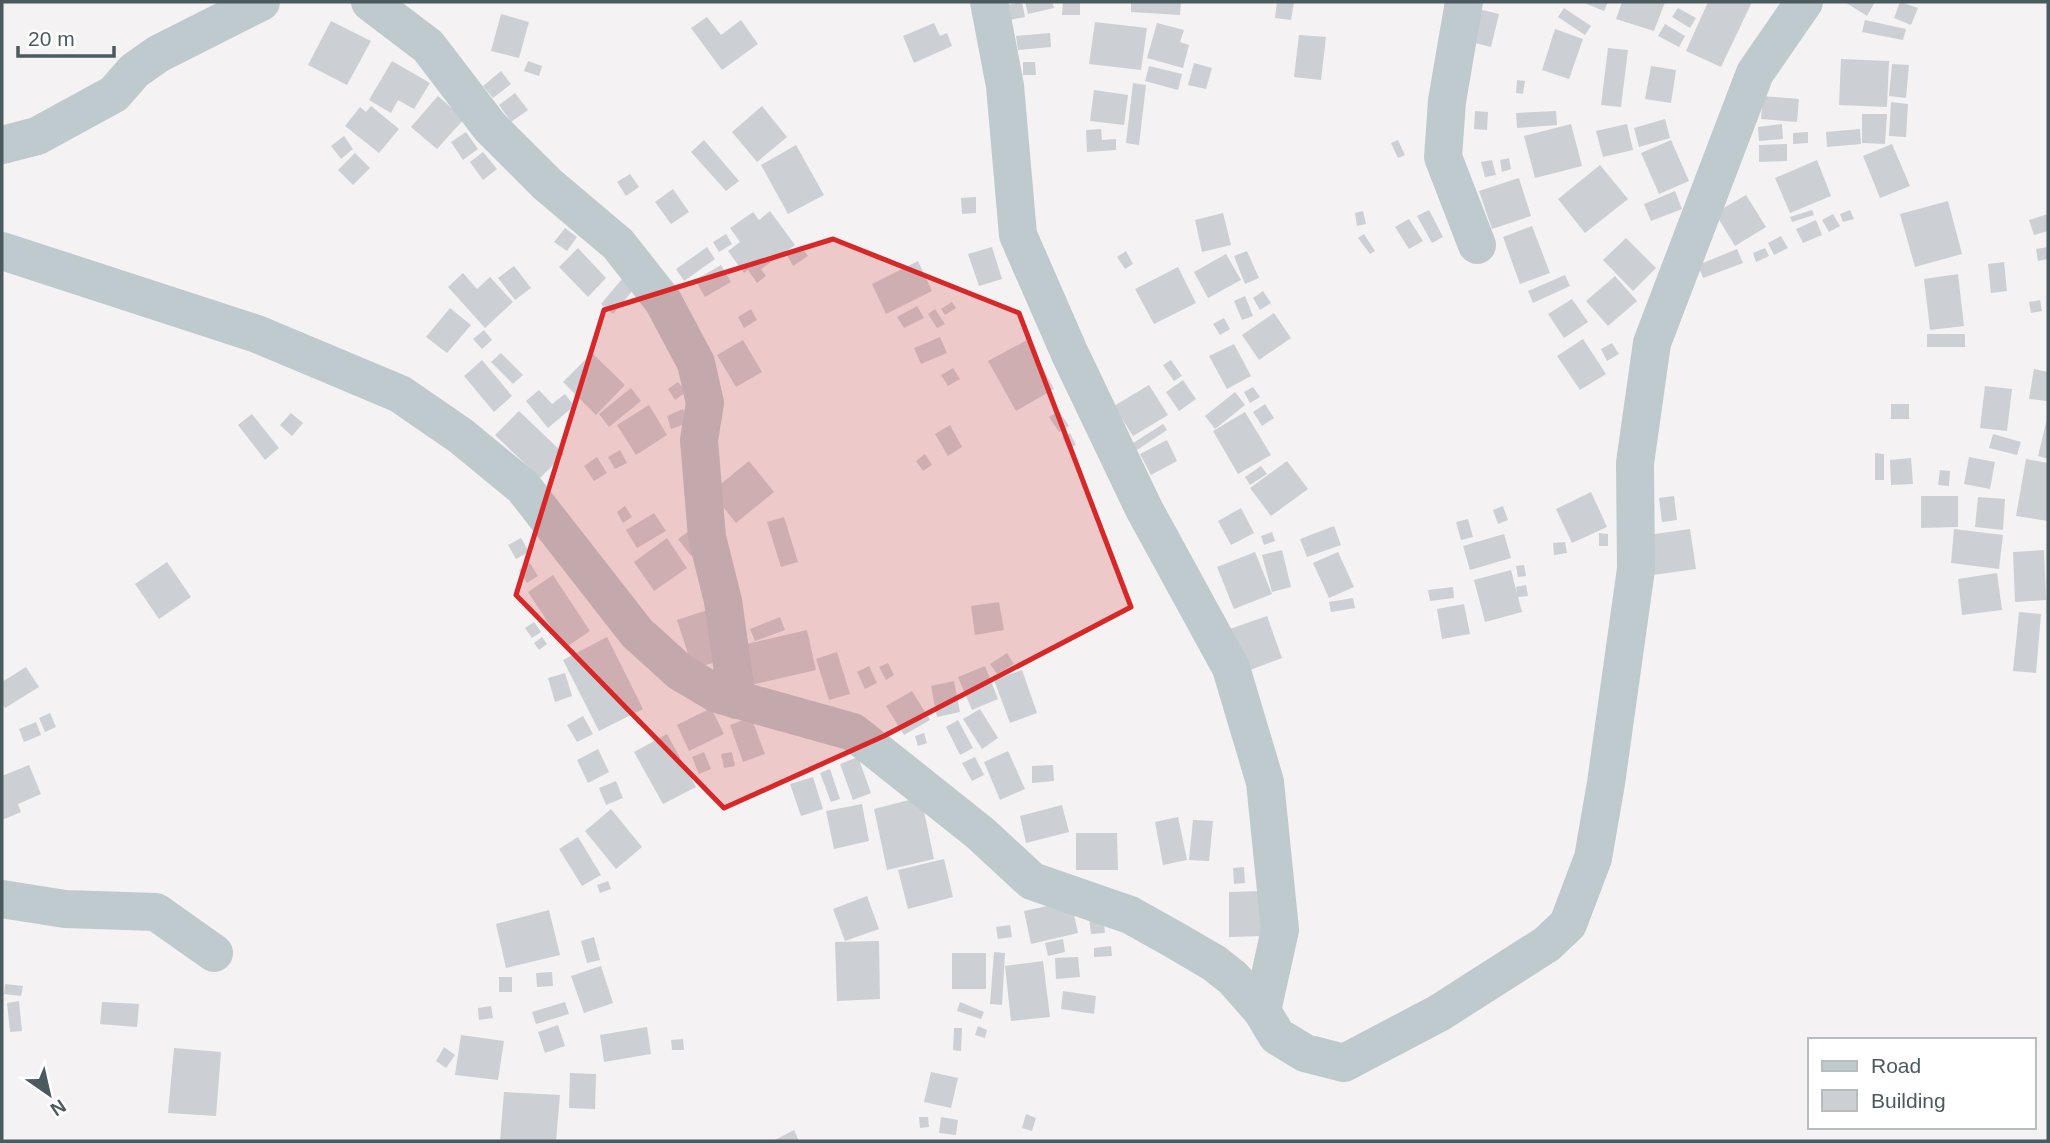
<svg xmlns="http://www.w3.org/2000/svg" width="2050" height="1143" viewBox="0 0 2050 1143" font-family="Arial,sans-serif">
<rect width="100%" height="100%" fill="#f4f2f3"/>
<g fill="#ccd0d4">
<path d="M 1022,2 L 1025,17 L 1009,20 L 1007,5 Z"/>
<path d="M 1025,2 L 1052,2 L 1054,8 L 1028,14 Z"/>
<path d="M 1063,2 L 1080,2 L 1080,15 L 1062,15 Z"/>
<path d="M 1131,2 L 1181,2 L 1180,15 L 1131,12 Z"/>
<path d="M 1277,2 L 1294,2 L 1291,20 L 1275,18 Z"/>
<path d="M 1582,2 L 1608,2 L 1604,11 Z"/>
<path d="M 1622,2 L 1665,2 L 1654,31 L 1616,19 Z"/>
<path d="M 1708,2 L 1752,2 L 1721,67 L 1686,51 Z"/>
<path d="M 1845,2 L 1875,2 L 1867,16 Z"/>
<path d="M 1900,2 L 1918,8 L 1911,25 L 1894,18 Z"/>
<path d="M 1564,8 L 1591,26 L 1585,35 L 1558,17 Z"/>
<path d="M 1678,8 L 1696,18 L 1690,28 L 1672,17 Z"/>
<path d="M 1479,9 L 1499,14 L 1491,47 L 1471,42 Z"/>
<path d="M 501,14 L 529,22 L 519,58 L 491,51 Z"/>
<path d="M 707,17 L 721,35 L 741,20 L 758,44 L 722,70 L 691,28 Z"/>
<path d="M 1865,20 L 1906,29 L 1903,40 L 1862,32 Z"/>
<path d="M 331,21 L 371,41 L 347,85 L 308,65 Z"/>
<path d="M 1095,22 L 1147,28 L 1141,70 L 1089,64 Z"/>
<path d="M 934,23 L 940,36 L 947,33 L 952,46 L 914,63 L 903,36 Z"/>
<path d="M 1157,23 L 1184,30 L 1180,42 L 1189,45 L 1183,68 L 1147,58 Z"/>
<path d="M 1665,24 L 1685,36 L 1679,47 L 1658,36 Z"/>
<path d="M 1555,29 L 1583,39 L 1569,79 L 1542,70 Z"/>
<path d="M 1050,33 L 1051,47 L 1018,50 L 1016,36 Z"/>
<path d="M 1299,35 L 1326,37 L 1321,80 L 1294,77 Z"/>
<path d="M 1608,48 L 1628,50 L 1621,107 L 1601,105 Z"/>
<path d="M 1841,59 L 1889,61 L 1887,107 L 1839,105 Z"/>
<path d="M 392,61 L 430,83 L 414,109 L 398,100 L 391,113 L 369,100 Z"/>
<path d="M 528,61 L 542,66 L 539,76 L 524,71 Z"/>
<path d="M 1023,62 L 1035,62 L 1036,75 L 1023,75 Z"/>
<path d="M 1194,63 L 1212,68 L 1206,89 L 1188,85 Z"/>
<path d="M 1892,64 L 1909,65 L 1906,98 L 1889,96 Z"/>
<path d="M 1149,66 L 1182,74 L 1178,90 L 1145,81 Z"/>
<path d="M 1651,66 L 1676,70 L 1671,103 L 1645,99 Z"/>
<path d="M 501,71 L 511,84 L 493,98 L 483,86 Z"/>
<path d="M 1517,80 L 1525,81 L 1523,94 L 1516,93 Z"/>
<path d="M 1133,83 L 1146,85 L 1139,145 L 1126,143 Z"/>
<path d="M 1094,90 L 1128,95 L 1124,125 L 1090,121 Z"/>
<path d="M 515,93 L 528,110 L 511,122 L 499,105 Z"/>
<path d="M 438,96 L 464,119 L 437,149 L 411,127 Z"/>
<path d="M 1763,96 L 1799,99 L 1797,122 L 1761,119 Z"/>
<path d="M 1891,102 L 1908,104 L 1906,137 L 1889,136 Z"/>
<path d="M 371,106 L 399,129 L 379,153 L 345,126 L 360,107 L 366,112 Z"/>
<path d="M 762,106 L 787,137 L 757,162 L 732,132 Z"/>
<path d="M 1475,111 L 1488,112 L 1487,130 L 1474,129 Z"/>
<path d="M 1556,111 L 1557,125 L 1517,128 L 1516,113 Z"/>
<path d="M 1862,114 L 1887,114 L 1885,144 L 1862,143 Z"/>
<path d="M 1665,119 L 1670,138 L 1639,147 L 1634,128 Z"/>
<path d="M 1571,124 L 1582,166 L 1535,178 L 1524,136 Z"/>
<path d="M 1627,124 L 1633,150 L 1603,157 L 1596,131 Z"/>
<path d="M 1782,124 L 1783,139 L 1759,141 L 1758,127 Z"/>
<path d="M 1101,129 L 1102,140 L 1116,139 L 1116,150 L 1087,152 L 1086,130 Z"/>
<path d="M 1860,129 L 1861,144 L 1827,147 L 1826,132 Z"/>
<path d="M 466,132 L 478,149 L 463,160 L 451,142 Z"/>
<path d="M 1808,132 L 1808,143 L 1793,144 L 1793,133 Z"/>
<path d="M 344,136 L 353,149 L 341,159 L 331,146 Z"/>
<path d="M 704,140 L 739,181 L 726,191 L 691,152 Z"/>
<path d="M 1398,140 L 1405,155 L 1398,158 L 1391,143 Z"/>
<path d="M 1671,140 L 1689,181 L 1659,194 L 1641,153 Z"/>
<path d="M 1787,144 L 1787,161 L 1759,162 L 1759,145 Z"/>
<path d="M 1892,144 L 1910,186 L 1880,198 L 1863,156 Z"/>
<path d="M 796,145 L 824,195 L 788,214 L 761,165 Z"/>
<path d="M 483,152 L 497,169 L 483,180 L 470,162 Z"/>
<path d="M 355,153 L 370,168 L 353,185 L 338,170 Z"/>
<path d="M 1509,158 L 1511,169 L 1502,172 L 1500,160 Z"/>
<path d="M 1492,160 L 1496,175 L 1485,177 L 1481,162 Z"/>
<path d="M 1817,160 L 1831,196 L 1790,213 L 1775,178 Z"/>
<path d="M 1600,165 L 1628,199 L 1585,233 L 1558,199 Z"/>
<path d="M 630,174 L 639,187 L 626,196 L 617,182 Z"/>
<path d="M 1519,178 L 1531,216 L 1492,229 L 1479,191 Z"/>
<path d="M 673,189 L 689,212 L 671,224 L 655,202 Z"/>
<path d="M 1675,191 L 1682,209 L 1651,221 L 1644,204 Z"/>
<path d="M 1746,195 L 1766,227 L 1735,246 L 1715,213 Z"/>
<path d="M 976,197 L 976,213 L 962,214 L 961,198 Z"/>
<path d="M 1948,201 L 1962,254 L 1915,267 L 1900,214 Z"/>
<path d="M 1429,210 L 1443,237 L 1432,243 L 1417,216 Z"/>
<path d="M 1812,210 L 1814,215 L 1792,222 L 1790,217 Z"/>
<path d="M 1850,210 L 1854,219 L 1843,222 L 1840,214 Z"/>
<path d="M 770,211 L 795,245 L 761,269 L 766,276 L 757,283 L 748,270 L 744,273 L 728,251 L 740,242 L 730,228 L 753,212 L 759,220 Z"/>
<path d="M 1363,211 L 1366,224 L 1357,226 L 1355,213 Z"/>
<path d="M 1223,213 L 1231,245 L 1202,252 L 1195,220 Z"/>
<path d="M 1833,214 L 1840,226 L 1829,232 L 1822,220 Z"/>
<path d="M 2048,214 L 2048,231 L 2034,235 L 2029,220 Z"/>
<path d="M 1409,219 L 1423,241 L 1409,249 L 1395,227 Z"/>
<path d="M 1816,220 L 1822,235 L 1803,243 L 1796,229 Z"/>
<path d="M 1532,226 L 1550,273 L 1520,284 L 1503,237 Z"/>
<path d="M 565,228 L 577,237 L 567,251 L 554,242 Z"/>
<path d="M 726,234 L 732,244 L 719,252 L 713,242 Z"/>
<path d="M 1364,234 L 1375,251 L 1370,254 L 1358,238 Z"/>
<path d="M 1781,236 L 1788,248 L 1774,255 L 1768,243 Z"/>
<path d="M 1626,238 L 1656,268 L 1633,291 L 1603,260 Z"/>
<path d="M 801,246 L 808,256 L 793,266 L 787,255 Z"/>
<path d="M 707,247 L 715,259 L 684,281 L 676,269 Z"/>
<path d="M 992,247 L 1002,279 L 979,286 L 968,254 Z"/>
<path d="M 2048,247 L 2048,259 L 2038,261 L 2036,249 Z"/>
<path d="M 578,248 L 606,278 L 588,297 L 559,267 Z"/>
<path d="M 1765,248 L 1769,256 L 1756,262 L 1753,253 Z"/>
<path d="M 1737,249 L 1743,263 L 1703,278 L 1698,265 Z"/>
<path d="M 1126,251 L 1133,264 L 1125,269 L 1117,257 Z"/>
<path d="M 1247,251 L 1259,278 L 1245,284 L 1234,256 Z"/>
<path d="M 1226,254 L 1241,280 L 1208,298 L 1194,272 Z"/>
<path d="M 918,261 L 932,291 L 886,314 L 872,284 Z"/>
<path d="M 2004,262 L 2007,291 L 1991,293 L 1988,264 Z"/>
<path d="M 721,265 L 731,282 L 705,297 L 695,280 Z"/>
<path d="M 514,266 L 531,288 L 515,300 L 498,278 Z"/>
<path d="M 1178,267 L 1196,303 L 1154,324 L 1135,289 Z"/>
<path d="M 463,273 L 477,289 L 490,277 L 513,302 L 485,328 L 448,287 Z"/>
<path d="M 1958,274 L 1964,326 L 1930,330 L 1924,279 Z"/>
<path d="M 1565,275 L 1570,286 L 1533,303 L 1528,291 Z"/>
<path d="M 1615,276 L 1637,301 L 1608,326 L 1586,301 Z"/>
<path d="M 622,279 L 634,289 L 613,314 L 601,304 Z"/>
<path d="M 1263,291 L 1271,303 L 1260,310 L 1253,298 Z"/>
<path d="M 1245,296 L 1253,316 L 1242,320 L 1234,301 Z"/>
<path d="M 1572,299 L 1588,322 L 1564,338 L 1548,314 Z"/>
<path d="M 2040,300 L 2042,311 L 2031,313 L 2029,302 Z"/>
<path d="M 952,302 L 956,308 L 945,315 L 941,309 Z"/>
<path d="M 917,306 L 924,318 L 904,328 L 897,317 Z"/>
<path d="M 450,308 L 471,325 L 447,353 L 426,337 Z"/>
<path d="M 751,309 L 757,320 L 744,328 L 738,317 Z"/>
<path d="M 935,309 L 945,324 L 937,328 L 928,314 Z"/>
<path d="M 1274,313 L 1291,338 L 1259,360 L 1242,335 Z"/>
<path d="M 1224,318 L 1230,329 L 1220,335 L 1213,324 Z"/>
<path d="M 484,330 L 492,340 L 482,349 L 473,339 Z"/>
<rect x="1927" y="334" width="38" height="13"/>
<path d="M 940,337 L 947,353 L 921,364 L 914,348 Z"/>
<path d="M 1583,339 L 1606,374 L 1580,390 L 1557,356 Z"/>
<path d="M 743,340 L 762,372 L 736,387 L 717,355 Z"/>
<path d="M 1027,340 L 1054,389 L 1016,411 L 988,361 Z"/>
<path d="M 1612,343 L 1619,354 L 1607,361 L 1601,349 Z"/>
<path d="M 1234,344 L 1251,376 L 1227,389 L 1209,356 Z"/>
<path d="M 501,353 L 523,375 L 513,384 L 491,362 Z"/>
<path d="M 592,353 L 625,385 L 596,415 L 563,382 Z"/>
<path d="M 482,360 L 512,396 L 494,412 L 464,376 Z"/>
<path d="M 1171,360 L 1182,376 L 1174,381 L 1163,365 Z"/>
<path d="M 953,368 L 960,379 L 948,386 L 941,375 Z"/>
<path d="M 2034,369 L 2048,372 L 2047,401 L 2029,399 Z"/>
<path d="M 1183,380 L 1196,399 L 1179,411 L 1166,392 Z"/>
<path d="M 678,382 L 686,392 L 675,400 L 668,389 Z"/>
<path d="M 1149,385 L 1168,415 L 1133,436 L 1114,406 Z"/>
<path d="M 1985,386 L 2012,389 L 2007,431 L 1980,428 Z"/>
<path d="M 1253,387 L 1260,397 L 1250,403 L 1244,392 Z"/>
<path d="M 631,388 L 641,401 L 609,427 L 599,414 Z"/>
<path d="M 539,390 L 552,404 L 565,394 L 574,406 L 548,428 L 526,401 Z"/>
<path d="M 1235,392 L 1245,405 L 1215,429 L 1205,416 Z"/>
<path d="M 1265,404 L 1274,418 L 1262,426 L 1253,412 Z"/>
<rect x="1891" y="404" width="18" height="15"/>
<path d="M 649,405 L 667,435 L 636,455 L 617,425 Z"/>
<path d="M 683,409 L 688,423 L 671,429 L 667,416 Z"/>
<path d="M 519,411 L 564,454 L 540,478 L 495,435 Z"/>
<path d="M 1059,411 L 1069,426 L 1059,432 L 1049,417 Z"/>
<path d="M 1245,412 L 1271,455 L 1238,474 L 1213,431 Z"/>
<path d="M 291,413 L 303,423 L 292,436 L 280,425 Z"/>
<path d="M 252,414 L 279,448 L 265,460 L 238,425 Z"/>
<path d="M 2047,419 L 2048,419 L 2048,459 L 2038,456 Z"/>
<path d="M 1163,424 L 1167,430 L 1134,452 L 1130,445 Z"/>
<path d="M 950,425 L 962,447 L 948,456 L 935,434 Z"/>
<path d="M 1070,433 L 1076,445 L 1068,449 L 1062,437 Z"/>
<path d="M 1993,434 L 2021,442 L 2017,455 L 1989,448 Z"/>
<path d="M 1167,440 L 1177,461 L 1151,475 L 1140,454 Z"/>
<path d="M 620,450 L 627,463 L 615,469 L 608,457 Z"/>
<path d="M 1875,453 L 1884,454 L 1884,480 L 1875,480 Z"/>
<path d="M 925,454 L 932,465 L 923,471 L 916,461 Z"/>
<path d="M 597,457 L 607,473 L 594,481 L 584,466 Z"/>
<path d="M 1969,457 L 1995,462 L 1990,489 L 1964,484 Z"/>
<path d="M 1911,458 L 1913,484 L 1891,485 L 1890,460 Z"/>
<path d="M 2026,459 L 2048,463 L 2048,521 L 2016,516 Z"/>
<path d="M 749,461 L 774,492 L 736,523 L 711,492 Z"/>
<path d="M 1287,461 L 1308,489 L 1271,516 L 1250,488 Z"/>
<path d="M 1261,466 L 1267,474 L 1250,485 L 1245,477 Z"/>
<path d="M 1940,470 L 1950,471 L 1949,486 L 1938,485 Z"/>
<path d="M 1591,492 L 1607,527 L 1572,543 L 1556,509 Z"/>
<path d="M 1674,496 L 1677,520 L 1662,522 L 1659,498 Z"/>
<path d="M 1921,496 L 1958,496 L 1958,527 L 1921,528 Z"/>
<path d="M 1978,497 L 2005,499 L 2003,530 L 1975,527 Z"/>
<path d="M 625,506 L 632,517 L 623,523 L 617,512 Z"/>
<path d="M 1503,506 L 1508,520 L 1498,524 L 1493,510 Z"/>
<path d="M 1241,508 L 1254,533 L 1231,545 L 1218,521 Z"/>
<path d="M 654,513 L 666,531 L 637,548 L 626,530 Z"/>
<path d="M 784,517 L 798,562 L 781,567 L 767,522 Z"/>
<path d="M 1468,519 L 1473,537 L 1461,540 L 1456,522 Z"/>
<path d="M 1334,526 L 1341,545 L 1307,557 L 1300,539 Z"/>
<path d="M 1690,529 L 1696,569 L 1653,575 L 1648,535 Z"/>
<path d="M 1954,529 L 2003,535 L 1999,569 L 1951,563 Z"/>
<path d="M 689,531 L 702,548 L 691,556 L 678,539 Z"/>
<path d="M 1272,532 L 1275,541 L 1264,545 L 1261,536 Z"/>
<path d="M 1599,533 L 1608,534 L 1608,546 L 1599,546 Z"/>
<path d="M 1504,534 L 1511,558 L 1470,570 L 1463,546 Z"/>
<path d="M 521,538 L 529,552 L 516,559 L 508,545 Z"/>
<path d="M 667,538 L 687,568 L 654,591 L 634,562 Z"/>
<path d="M 1565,542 L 1567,553 L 1554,555 L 1553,543 Z"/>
<path d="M 1282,550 L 1291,587 L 1272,592 L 1262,555 Z"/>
<path d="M 2044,550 L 2046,600 L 2015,602 L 2013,552 Z"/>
<path d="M 1255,552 L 1272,594 L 1234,609 L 1217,567 Z"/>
<path d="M 1338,552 L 1354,587 L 1329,598 L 1313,563 Z"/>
<path d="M 167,562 L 191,597 L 159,619 L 135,584 Z"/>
<path d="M 530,563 L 538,576 L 527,583 L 519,570 Z"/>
<path d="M 1524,565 L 1526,576 L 1518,577 L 1516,566 Z"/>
<path d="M 1511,570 L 1517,594 L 1516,587 L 1526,585 L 1528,596 L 1518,597 L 1522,612 L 1485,622 L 1474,580 Z"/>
<path d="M 1997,573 L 2002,610 L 1962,615 L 1958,579 Z"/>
<path d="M 553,575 L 590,631 L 565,648 L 528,592 Z"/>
<path d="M 1453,587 L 1454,598 L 1430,601 L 1428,590 Z"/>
<path d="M 1353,598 L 1355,608 L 1331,612 L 1329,602 Z"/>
<path d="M 999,602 L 1004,630 L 975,635 L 971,606 Z"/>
<path d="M 1464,604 L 1470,634 L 1442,639 L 1437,609 Z"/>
<path d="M 710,609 L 726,659 L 693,669 L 677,620 Z"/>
<path d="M 2019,612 L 2041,614 L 2036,673 L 2013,671 Z"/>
<path d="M 1267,616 L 1282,658 L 1242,673 L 1227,630 Z"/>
<path d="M 780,617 L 785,630 L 755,641 L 750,629 Z"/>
<path d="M 534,622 L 541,632 L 532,638 L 525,628 Z"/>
<path d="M 807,630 L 816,670 L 751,685 L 742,645 Z"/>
<path d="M 542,637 L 547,644 L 539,650 L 534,643 Z"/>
<path d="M 607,637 L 643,709 L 599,731 L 563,660 Z"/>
<path d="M 837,652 L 850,694 L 829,700 L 816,659 Z"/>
<path d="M 1007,653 L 1014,664 L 997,674 L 990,664 Z"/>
<path d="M 888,663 L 894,675 L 886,680 L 879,667 Z"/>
<path d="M 869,666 L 877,683 L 865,689 L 857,672 Z"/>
<path d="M 985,666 L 998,699 L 972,710 L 958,677 Z"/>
<path d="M 26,667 L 39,687 L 5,708 L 2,703 L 2,682 Z"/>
<path d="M 1022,670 L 1037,713 L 1010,723 L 994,680 Z"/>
<path d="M 565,673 L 572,696 L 555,702 L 548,678 Z"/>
<path d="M 954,681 L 960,712 L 937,717 L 931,686 Z"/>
<path d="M 912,691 L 930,720 L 904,735 L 886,706 Z"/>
<path d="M 711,708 L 724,734 L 689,751 L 677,725 Z"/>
<path d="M 980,709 L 998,738 L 982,749 L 963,719 Z"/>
<path d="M 50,713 L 56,727 L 45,732 L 39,718 Z"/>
<path d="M 583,716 L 593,734 L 577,742 L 567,725 Z"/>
<path d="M 751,717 L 765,754 L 743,762 L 730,725 Z"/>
<path d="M 958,720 L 973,748 L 960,755 L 946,727 Z"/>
<path d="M 36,722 L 41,735 L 24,742 L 19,729 Z"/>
<path d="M 924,733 L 927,743 L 918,746 L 915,736 Z"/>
<path d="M 667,734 L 696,787 L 663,804 L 634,752 Z"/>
<path d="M 598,749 L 609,772 L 588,783 L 577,760 Z"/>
<path d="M 1008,751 L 1025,789 L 1000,800 L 984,762 Z"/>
<path d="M 704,752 L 711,769 L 699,774 L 692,757 Z"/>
<path d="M 732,752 L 735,766 L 724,768 L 721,754 Z"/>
<path d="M 858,757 L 871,793 L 853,800 L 840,764 Z"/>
<path d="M 975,757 L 984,775 L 972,781 L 962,763 Z"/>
<path d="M 29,765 L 41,794 L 18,804 L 21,812 L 2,820 L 2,776 Z"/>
<path d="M 1053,765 L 1054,781 L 1032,783 L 1032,766 Z"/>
<path d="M 830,769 L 840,799 L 831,802 L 820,773 Z"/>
<path d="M 813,777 L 823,809 L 801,816 L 790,784 Z"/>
<path d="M 616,781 L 623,798 L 606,805 L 599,788 Z"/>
<path d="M 921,797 L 934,859 L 887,870 L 874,809 Z"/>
<path d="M 862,804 L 869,841 L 834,849 L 826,811 Z"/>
<path d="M 1062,805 L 1069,832 L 1026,843 L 1020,816 Z"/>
<path d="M 611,809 L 642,847 L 616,869 L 585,831 Z"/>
<path d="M 1178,817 L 1187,860 L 1163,865 L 1155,822 Z"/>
<path d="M 1193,820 L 1213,821 L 1209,861 L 1189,860 Z"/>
<path d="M 1076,833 L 1117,833 L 1118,870 L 1076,870 Z"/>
<path d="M 578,837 L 601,875 L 582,886 L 559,849 Z"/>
<path d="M 944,859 L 953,897 L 908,909 L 898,870 Z"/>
<path d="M 1244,867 L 1245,883 L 1234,884 L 1233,868 Z"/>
<path d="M 608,881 L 611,889 L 600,893 L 597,885 Z"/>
<path d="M 1265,891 L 1265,936 L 1229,937 L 1229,892 Z"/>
<path d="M 867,896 L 879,929 L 845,941 L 833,909 Z"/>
<path d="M 1071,901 L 1078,933 L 1031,944 L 1024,911 Z"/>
<path d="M 549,910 L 560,955 L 506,968 L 496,924 Z"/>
<path d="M 1103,916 L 1105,933 L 1091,934 L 1089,918 Z"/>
<path d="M 1010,925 L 1012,937 L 998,939 L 996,927 Z"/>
<path d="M 594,937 L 600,960 L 587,963 L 581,941 Z"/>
<path d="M 1063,939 L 1065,952 L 1048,956 L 1045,943 Z"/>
<path d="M 879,941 L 880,999 L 837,1001 L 835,942 Z"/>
<path d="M 1111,946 L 1112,956 L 1094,957 L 1094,948 Z"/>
<path d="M 994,952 L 1005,953 L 1002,1005 L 990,1004 Z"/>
<rect x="952" y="953" width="34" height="36"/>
<path d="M 1078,957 L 1080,977 L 1056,979 L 1055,958 Z"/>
<path d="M 1043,961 L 1050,1017 L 1011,1021 L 1005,966 Z"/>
<path d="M 601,966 L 613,1003 L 584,1013 L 571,976 Z"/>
<path d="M 552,972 L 553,986 L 537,987 L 536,973 Z"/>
<rect x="499" y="977" width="13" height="15"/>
<path d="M 5,984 L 23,986 L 21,996 L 4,994 Z"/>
<path d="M 1063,991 L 1096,996 L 1094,1014 L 1061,1009 Z"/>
<path d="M 19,1001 L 22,1031 L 10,1032 L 7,1003 Z"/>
<path d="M 102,1002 L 139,1004 L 137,1027 L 100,1024 Z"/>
<path d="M 565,1002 L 569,1014 L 536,1024 L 532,1012 Z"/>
<path d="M 960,1002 L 984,1012 L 981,1019 L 957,1011 Z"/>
<path d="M 491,1006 L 493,1018 L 479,1020 L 478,1008 Z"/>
<path d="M 558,1025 L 565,1046 L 545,1053 L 538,1032 Z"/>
<path d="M 978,1026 L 987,1030 L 985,1038 L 975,1035 Z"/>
<path d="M 647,1027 L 651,1054 L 604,1062 L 600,1035 Z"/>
<path d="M 954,1028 L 962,1028 L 961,1051 L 953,1050 Z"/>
<path d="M 461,1035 L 504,1041 L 498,1080 L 455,1075 Z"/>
<path d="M 683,1039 L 684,1050 L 672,1050 L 671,1040 Z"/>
<path d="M 444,1047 L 455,1055 L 446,1068 L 436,1061 Z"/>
<path d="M 174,1048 L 221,1052 L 216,1116 L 168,1113 Z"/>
<path d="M 931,1072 L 958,1078 L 951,1108 L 924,1102 Z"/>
<path d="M 570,1073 L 596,1074 L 595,1109 L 569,1108 Z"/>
<path d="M 504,1092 L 560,1095 L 556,1141 L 500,1141 Z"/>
<path d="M 1026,1114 L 1036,1118 L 1032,1131 L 1022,1128 Z"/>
<path d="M 919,1117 L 928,1117 L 929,1127 L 920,1128 Z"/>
<path d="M 941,1117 L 958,1120 L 956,1135 L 939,1133 Z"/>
<path d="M 794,1130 L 799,1141 L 773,1141 Z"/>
</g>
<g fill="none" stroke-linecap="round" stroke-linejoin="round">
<g stroke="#becace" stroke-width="38">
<path d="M 370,2 L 428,46 L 490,127 L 547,184 L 618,244 L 663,301 L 696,363 L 705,403 L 699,440 L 707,537 L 723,601 L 737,700"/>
<path d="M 989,2 L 1005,86 L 1018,235 L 1070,354 L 1144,509 L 1231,668 L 1265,782 L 1280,930 L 1262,1011"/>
<path d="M 1464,2 L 1447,101 L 1443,157 L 1477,245"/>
<path d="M 2,145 L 37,136 L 114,94 L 134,71 L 158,54 L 261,2"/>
<path d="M 2,251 L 257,334 L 400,394 L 461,436 L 523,487 L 637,633 L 680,672 L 717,694 L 853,732 L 980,833 L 1032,881 L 1130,915 L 1173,939 L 1214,963 L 1233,978 L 1262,1011 L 1277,1036 L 1305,1053 L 1344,1063 L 1439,1013 L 1547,944 L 1568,924 L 1593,858 L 1606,783 L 1636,569 L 1635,463 L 1652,343 L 1755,73 L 1804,2"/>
<path d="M 2,899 L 65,909 L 156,912 L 214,953"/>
</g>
</g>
<path fill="#d62828" fill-opacity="0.2" stroke="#d62828" stroke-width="5" stroke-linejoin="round" d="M 833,239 L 1019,313 L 1131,607 L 884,736 L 724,808 L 516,595 L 604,310 Z"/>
<rect width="2050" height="1143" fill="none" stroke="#4a5a5f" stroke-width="7"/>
<rect x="1808" y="1038" width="228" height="91" fill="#ffffff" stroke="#b7bdbf" stroke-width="2"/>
<rect x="1822" y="1061" width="35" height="10" fill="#becace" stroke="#b7bdbf" stroke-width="2"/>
<text x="1871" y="1073" font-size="21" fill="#4a5a5f">Road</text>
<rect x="1822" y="1090" width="35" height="21" fill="#ccd0d4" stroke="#b7bdbf" stroke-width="2"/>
<text x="1871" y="1108" font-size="21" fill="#4a5a5f">Building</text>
<g transform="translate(49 1094) rotate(146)" stroke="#ffffff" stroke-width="5" paint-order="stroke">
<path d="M0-5L12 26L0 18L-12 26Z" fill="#4a5a5f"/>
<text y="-10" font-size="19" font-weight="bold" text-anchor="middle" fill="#4a5a5f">N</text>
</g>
<path d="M18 46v10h96v-10" fill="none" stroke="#4a5a5f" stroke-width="3.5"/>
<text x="28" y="46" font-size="21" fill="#4a5a5f" stroke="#ffffff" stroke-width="5" paint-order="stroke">20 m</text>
</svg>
